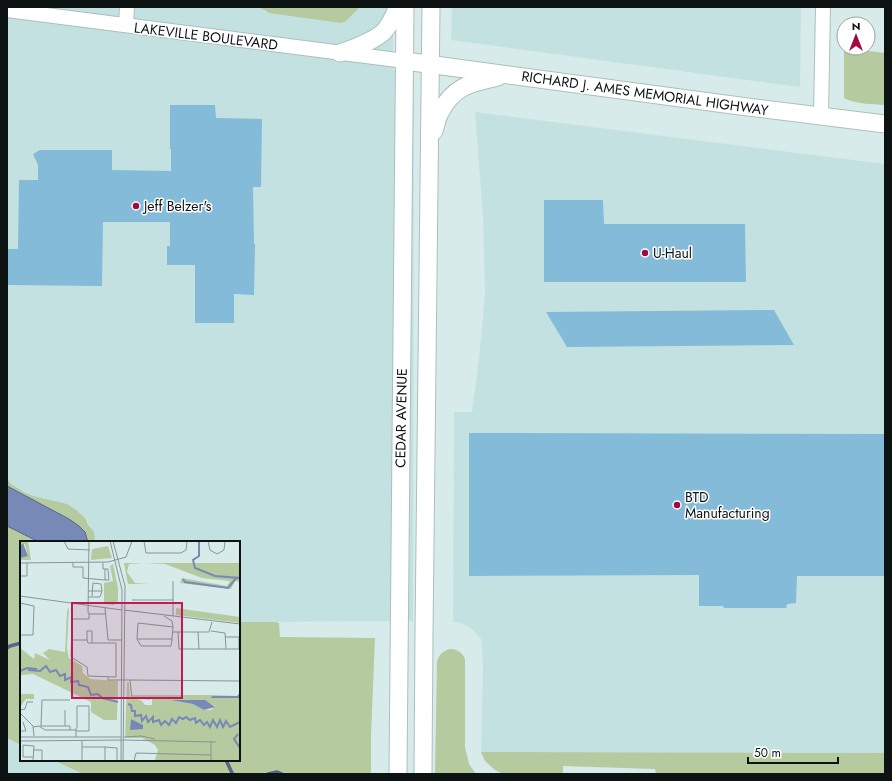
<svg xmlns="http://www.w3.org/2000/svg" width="892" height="781" viewBox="0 0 892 781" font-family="Jost,sans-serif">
<rect width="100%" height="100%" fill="#d8ebeb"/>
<g fill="#c4e1e1">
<path d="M 7,7 L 393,7 L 393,70 L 414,73 L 413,621 L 239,622 L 239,542 L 21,542 L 7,557 Z"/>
<path d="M 452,7 L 801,7 L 800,87 L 451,40 Z"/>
<path d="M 475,112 L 885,164 L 885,753 L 481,752 L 483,668 L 482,651 L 481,639 L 475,632 L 469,627 L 461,623 L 453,622 L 454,412 L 472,412 L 479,359 L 485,295 L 483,216 Z"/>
<path d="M 7,738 L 21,745 L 21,760 L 53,760 L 83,774 L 7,774 Z"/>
</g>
<g fill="#b5ca9f">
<path d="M 262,7 L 360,7 L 346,21 L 341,23 L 269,13 L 265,10 L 261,9 Z"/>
<path d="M 844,48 L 885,53 L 885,105 C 873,104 854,104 844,98 Z"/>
<path d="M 7,478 L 11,484 L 25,493 L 37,497 L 67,504 L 76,510 L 85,518 L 88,525 L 94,532 L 95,542 L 88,542 L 87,536 L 69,519 L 7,486 Z"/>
<path d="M 7,526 L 39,542 L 21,542 L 21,745 L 7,738 Z"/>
<path d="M 239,622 L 276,622 L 279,623 L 280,637 L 375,638 L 371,736 L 371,774 L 83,774 L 53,760 L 239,760 Z"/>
<path d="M 450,649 C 457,649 462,652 465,659 L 465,747 L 469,764 L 476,774 L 435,774 L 437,662 C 439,655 442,651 450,649 Z"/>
<path d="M 481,752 L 885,753 L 885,774 L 656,774 L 655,769 L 563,766 L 563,774 L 503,774 L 495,770 L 485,761 Z"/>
</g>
<path fill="#778ab7" stroke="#576686" d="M 7,486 L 69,519 L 79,526 L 85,532 L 88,542 L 39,542 L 7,526 Z"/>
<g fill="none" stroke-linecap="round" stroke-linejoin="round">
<g stroke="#576686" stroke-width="3.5">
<path d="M 7,648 L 10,646 L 21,643"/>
<path d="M 226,760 L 232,773 L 233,774"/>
<path d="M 268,774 L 277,772 L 282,774"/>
</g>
</g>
<g fill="#83bbd9">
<path d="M 170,105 L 215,105 L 216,118 L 262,119 L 261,187 L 253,187 L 254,244 L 255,244 L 254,295 L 234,294 L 234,323 L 195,323 L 195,265 L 167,265 L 167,246 L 170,246 L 170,222 L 103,222 L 102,286 L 8,285 L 8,249 L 18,249 L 19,180 L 38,180 L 38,165 L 33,154 L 40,150 L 112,150 L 112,170 L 171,171 L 171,149 L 170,149 Z"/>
<path d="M 544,200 L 603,200 L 604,224 L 745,224 L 746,282 L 544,282 Z"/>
<path d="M 774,310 L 794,345 L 567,347 L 546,312 Z"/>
<path d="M 469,433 L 885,434 L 885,576 L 797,576 L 796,603 L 787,604 L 786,608 L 724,608 L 723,606 L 699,606 L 699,575 L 469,576 Z"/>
</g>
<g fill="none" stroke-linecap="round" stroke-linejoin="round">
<g stroke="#acbebf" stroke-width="16">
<g id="minor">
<path d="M 7,10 L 405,61"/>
<path d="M 126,25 L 127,7"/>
<path d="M 821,116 L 823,7"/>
</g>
</g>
<g stroke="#acbebf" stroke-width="19">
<g id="major">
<path d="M 340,53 C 354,48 369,43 381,34 C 387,30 395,15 397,7"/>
<path d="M 405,61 L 740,106 L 885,124"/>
<path d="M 434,131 C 436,125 437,118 440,113 C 453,86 471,83 498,77"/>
<path d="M 398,774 L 405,7"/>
<path d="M 423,774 L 424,633 L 431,7"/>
</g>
</g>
<use href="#minor" stroke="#fff" stroke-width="14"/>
<use href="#major" stroke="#fff" stroke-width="17"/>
</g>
<g fill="#a30841" stroke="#fff" stroke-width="1.5">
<circle cx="136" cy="206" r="4"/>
<circle cx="645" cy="253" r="4"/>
<circle cx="677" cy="505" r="4"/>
</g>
<g text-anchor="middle" stroke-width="3" stroke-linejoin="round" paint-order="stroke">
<g font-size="14" fill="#0d1313" stroke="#fff">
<text transform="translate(206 36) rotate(7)" y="5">LAKEVILLE BOULEVARD</text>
<text transform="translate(645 93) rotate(8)" y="5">RICHARD J. AMES MEMORIAL HIGHWAY</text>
<text transform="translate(401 418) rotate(-89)" y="5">CEDAR AVENUE</text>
</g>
<g font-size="14" fill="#0d1313" stroke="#fff" text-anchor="start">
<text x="144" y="211">Jeff Belzer's</text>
<text x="653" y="258">U-Haul</text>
<text x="685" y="502">BTD<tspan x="685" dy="16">Manufacturing</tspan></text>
</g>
</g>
<g transform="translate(20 541)">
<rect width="220" height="220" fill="#d8ebeb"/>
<path d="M 1,0 L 8,0 L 11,19 L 0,19 L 0,17 L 8,15 L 5,3 L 0,6 ZM 88,5 L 92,17 L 71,19 L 72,8 ZM 104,22 L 220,22 L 220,41 L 215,40 L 211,48 L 160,42 L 162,37 L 207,45 L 210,40 L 182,37 L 145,23 L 123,22 L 109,23 L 107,31 L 115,42 L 129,43 L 108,43 ZM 93,23 L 98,47 L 98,60 L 94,64 L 84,63 L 84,42 L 93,40 L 90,25 ZM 49,66 L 47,107 L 49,117 L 62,125 L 63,132 L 70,138 L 98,140 L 97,179 L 84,179 L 71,171 L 71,161 L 13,133 L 1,134 L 0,141 L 0,107 L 14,118 L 15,112 L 30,119 L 23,112 L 29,108 L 45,111 L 47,70 ZM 156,67 L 220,76 L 220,82 L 156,74 ZM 107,141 L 109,142 L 110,156 L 121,159 L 125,164 L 132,164 L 132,156 L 113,156 L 111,154 L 218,154 L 192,155 L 191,157 L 220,157 L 220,220 L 135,219 L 138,209 L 135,204 L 122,197 L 105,197 ZM 150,159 L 183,159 L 195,165 L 191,169 L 184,169 L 173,163 ZM 0,153 L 14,153 L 14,158 L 6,158 L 0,166 Z" fill="#b5ca9f" fill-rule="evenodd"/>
<path d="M 3,2 L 8,15 L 0,17 L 0,6 ZM 220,152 L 220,157 L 191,157 L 192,155 L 217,155 ZM 150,159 L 185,159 L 195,166 L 184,169 L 173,163 ZM 111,178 L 123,184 L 123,188 L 110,189 Z" fill="#778ab7"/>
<path fill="none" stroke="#778ab7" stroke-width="2" d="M 179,0 L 179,15 L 173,19 L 175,27 L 195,35 L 220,37M 163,38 L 165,41 L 208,47 L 217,36M 8,129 L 20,130 L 26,125 L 30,131 L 36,129 L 40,135 L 45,133 L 45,139 L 52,136 L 51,141 L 58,140 L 59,144 L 68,146 L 71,154 L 78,153 L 82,157 L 98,161M 0,130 L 7,127 L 17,128M 108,163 L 111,164 L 112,170 L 115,170 L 115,175 L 121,174 L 122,180 L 126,175 L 128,181 L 133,176 L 133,181 L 139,179 L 141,184 L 145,180 L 149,184 L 152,178 L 156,182 L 159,176 L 163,178 L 166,176 L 170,179 L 175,177 L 176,182 L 180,179 L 184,184 L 187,181 L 190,186 L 193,179 L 197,186 L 200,179 L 203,186 L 206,180 L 210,186 L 220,181M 218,193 L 214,198 L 220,207"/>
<path fill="none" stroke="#879595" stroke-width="1" d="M 44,0 L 48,8 L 70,9M 69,0 L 68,71 L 69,73 L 85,73M 90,0 L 102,49 L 101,220M 93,0 L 105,45 L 103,220M 124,0 L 126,12 L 161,12 L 166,9 L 167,0M 188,0 L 190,9 L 197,13 L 204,9 L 205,0M 0,22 L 88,21 L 106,16 L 112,0M 53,22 L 53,26 L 63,26 L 63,37 L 85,39M 83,22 L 83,28 L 88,28 L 88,29 L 89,39 L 85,39 L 85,28M 0,35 L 7,35 L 7,22M 0,55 L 102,69M 72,55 L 73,42 L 81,43 L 82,50M 68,56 L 80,56 L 82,50 L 68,50M 112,59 L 153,59M 0,62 L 14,65 L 13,94 L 0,94M 85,67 L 88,99 L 101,99M 104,69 L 220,83M 144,75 L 152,80 L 153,86M 153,75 L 153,40M 118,82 L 153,86 L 152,98 L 117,98 ZM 153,91 L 189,91 L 192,81M 158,91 L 159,108 L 206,108 L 205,92 L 191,90M 178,91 L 179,108M 205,96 L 219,96 L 219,108 L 206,108M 117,98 L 121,105 L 151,105 L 152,98M 52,99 L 67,99 L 67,90 L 72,90 L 72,102M 67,99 L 68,102 L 96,102 L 96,136 L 68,135 L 67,126 L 51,116 L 52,78 L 69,78 L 69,73M 88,136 L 88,139 L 110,139 L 112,157 L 130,158M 110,139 L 220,140M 0,169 L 5,168 L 7,161 L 13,161M 0,172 L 13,185 L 14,195M 20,185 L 50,185 L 50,189M 21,185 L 22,159 L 50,159M 45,185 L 45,169M 13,186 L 19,185 L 25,189 L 56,189M 0,190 L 6,190 L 3,181M 56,190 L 69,190 L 69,165 L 57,165 L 57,186 L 56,188 L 56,196M 0,196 L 101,196M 104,196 L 121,195 L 135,198M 104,199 L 196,201M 0,200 L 103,199M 62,200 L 62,206 L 85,206M 13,209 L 22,209 L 22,220M 13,216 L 3,216 L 3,204 L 14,205M 13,220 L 14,205M 62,220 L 62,206M 85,220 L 85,206 L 97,207 L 97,220M 114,220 L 116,212 L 191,214M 191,220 L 191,200"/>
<path fill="#c2185b" fill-opacity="0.15" stroke="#c2185b" stroke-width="2" d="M 52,62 L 162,62 L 162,157 L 52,157 Z"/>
<rect width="220" height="220" fill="none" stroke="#0d1313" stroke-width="2"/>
</g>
<rect width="892" height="781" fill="none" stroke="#0d1313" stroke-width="16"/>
<g transform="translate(856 36)"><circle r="19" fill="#ffffff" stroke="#9ea1a1"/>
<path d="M0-3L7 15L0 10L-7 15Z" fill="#a30841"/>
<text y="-6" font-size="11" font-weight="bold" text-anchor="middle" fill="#0d1313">N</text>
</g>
<path d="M748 757v6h90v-6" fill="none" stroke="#0d1313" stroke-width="2"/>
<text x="754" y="757" font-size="12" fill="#0d1313" stroke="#ffffff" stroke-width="3" paint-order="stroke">50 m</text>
</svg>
